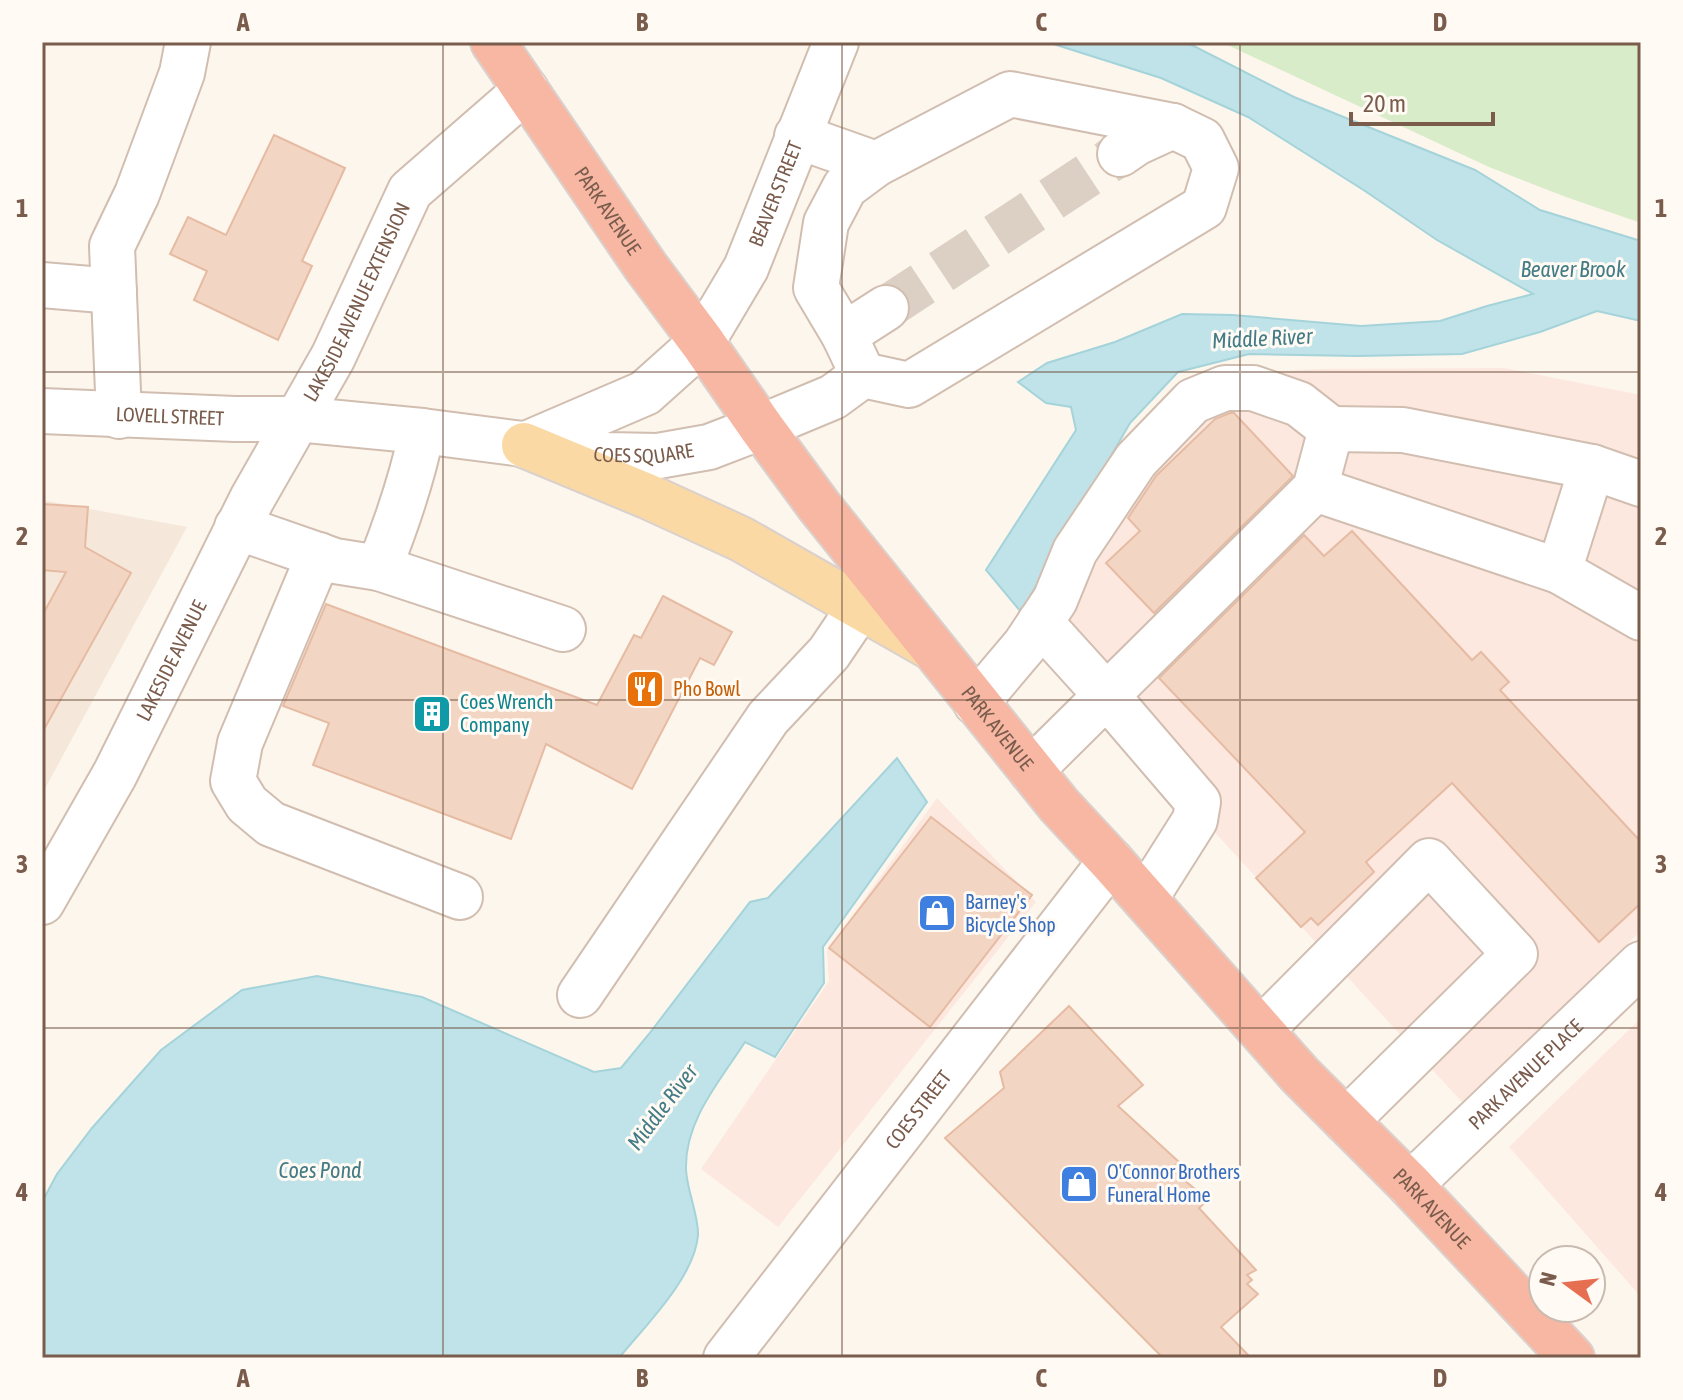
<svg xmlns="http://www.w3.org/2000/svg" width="1683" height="1400" viewBox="0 0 1683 1400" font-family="'Asap Condensed',sans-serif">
<rect width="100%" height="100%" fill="#fdf6ec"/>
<path fill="#f5e8da" d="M 42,500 L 187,527 L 42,794 Z"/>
<g fill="#fde8e0">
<path d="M 1504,368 L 1641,395 L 1641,931 L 1462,1102 L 1022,622 L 1214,375 L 1316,369 Z"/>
<path d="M 937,798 L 1036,902 L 778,1227 L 701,1169 L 829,981 L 827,951 Z"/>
<path d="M 1641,1018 L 1641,1297 L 1509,1147 Z"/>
</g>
<path fill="#d8ecc9" d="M 1221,42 L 1641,42 L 1641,223 L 1566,197 L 1489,167 Z"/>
<g fill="#bfe3e8" stroke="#a5d3da" stroke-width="2">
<path d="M 1047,42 L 1186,42 L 1294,97 L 1475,170 L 1540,210 L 1641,241 L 1641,321 L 1597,311 L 1540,332 L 1462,354 L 1357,356 L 1249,354 L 1178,372 L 1130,423 L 1021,612 L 986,570 L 1076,430 L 1071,407 L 1046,403 L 1018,382 L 1047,363 L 1115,342 L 1182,314 L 1233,315 L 1361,326 L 1440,321 L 1487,306 L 1533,294 L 1437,240 L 1365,191 L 1248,117 L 1161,78 Z"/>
<path d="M 897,758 L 927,802 L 823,947 L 824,983 L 775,1057 L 745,1042 C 720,1081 685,1120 686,1168 C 686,1188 699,1216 698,1235 C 695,1277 645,1326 619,1358 L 42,1358 L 42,1202 L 57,1174 L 92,1128 L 161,1050 L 242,990 L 317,976 L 422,997 L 594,1072 L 621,1068 L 649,1034 L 750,902 L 768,898 Z"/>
</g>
<g fill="#f3d5c3" stroke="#e6bba3" stroke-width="2">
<path d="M 274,135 L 345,168 L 302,261 L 312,266 L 278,340 L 194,300 L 207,271 L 170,254 L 188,217 L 226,235 Z"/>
<path d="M 1230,413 L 1234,413 L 1293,476 L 1154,613 L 1106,563 L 1140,531 L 1128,518 L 1156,476 L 1215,419 Z"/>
<path d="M 42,504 L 88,507 L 85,547 L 131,573 L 42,733 L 42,616 L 66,572 L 42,570 Z"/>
<path d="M 1352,531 L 1472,660 L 1481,652 L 1509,682 L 1500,690 L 1641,842 L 1641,903 L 1599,942 L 1452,783 L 1366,862 L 1374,872 L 1318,925 L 1311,918 L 1301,927 L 1256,878 L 1305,832 L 1159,678 L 1304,535 L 1324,556 Z"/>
<path d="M 663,596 L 732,632 L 714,665 L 700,658 L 632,789 L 546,744 L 511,839 L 313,765 L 329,723 L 283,706 L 326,604 L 597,705 L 634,635 L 641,638 Z"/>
<path d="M 931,817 L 1032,895 L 930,1027 L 829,948 Z"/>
<path d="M 1069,1006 L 1143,1085 L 1118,1106 L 1179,1162 L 1171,1169 L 1208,1200 L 1199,1208 L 1256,1270 L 1247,1275 L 1252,1280 L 1247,1284 L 1258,1294 L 1221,1327 L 1251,1358 L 1163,1358 L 945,1138 L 1004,1088 L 1000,1072 Z"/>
</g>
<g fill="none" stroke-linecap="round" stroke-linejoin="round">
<path stroke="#dcd0c4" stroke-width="44" stroke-dasharray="44 22" stroke-linecap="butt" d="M 886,308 L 1120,154"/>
<g stroke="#d1beb0" stroke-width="48">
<g id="minor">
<path d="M 797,136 L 876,164"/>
<path d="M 1120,154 L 1136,143 L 1173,126"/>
<path d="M 42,285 L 114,291"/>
<path d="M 844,335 L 886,308"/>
<path id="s1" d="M 42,411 L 235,419 L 297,419 L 422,431 L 607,455 L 658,456 L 709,447 L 761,427 L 833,397 L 863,375 L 844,335 L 816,288 L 826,223 L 845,187 L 876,164 L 1010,94 L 1173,126 L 1202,140 L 1216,168 L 1204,207 L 909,385 L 863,375"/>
<path d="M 119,416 L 112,246 L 137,194 L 182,73 L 188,42"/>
<path d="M 1331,429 L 1403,430 L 1592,467 L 1641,484"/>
<path id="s2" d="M 524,445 L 645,393 L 702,342 L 746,268 L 836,42"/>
<path d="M 1315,489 L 1559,571 L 1592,467"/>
<path d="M 237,527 L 335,561 L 379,568 C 397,523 412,479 422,431"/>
<path d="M 319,555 L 240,743 L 233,781 L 247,804 L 271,824 L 460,897"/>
<path d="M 379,568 L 563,629"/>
<path d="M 1559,571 L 1641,618"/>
<path d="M 1040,622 L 1107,696 L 1198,802 L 1195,820 L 1145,899"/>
<path d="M 976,703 L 1025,645 L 1055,600 L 1075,551 L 1136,460 L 1193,401 L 1225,388 L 1253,388 L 1299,404 L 1331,429 L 1315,489 L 1031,770"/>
<path id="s3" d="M 42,902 L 115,774 L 252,499 L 333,357 L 410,191 L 526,90"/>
<path d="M 580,995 L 768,718 L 829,653 L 860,607"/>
<path d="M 1261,1030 L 1429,861 L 1515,954 L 1346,1121"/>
<path id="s4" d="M 1410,1185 L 1641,964"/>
<path id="s5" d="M 726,1358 L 1111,861"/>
</g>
</g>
<g stroke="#dad1cd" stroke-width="48">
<path id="major" d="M 524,445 L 647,496 L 741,539 L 932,648"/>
</g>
<g stroke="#dad1cd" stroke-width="48">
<g id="highway">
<path id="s6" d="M 493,42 L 646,267 L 702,342 L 761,427 L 819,506 L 1059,805 L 1111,861 L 1300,1075 L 1410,1185 L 1572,1358"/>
</g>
</g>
<use href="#minor" stroke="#fff" stroke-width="44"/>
<use href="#major" stroke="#fbd9a5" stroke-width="44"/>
<use href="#highway" stroke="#f7b7a3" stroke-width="44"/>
</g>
<path fill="none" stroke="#7a5c4d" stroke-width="2" stroke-opacity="0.55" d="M 443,42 L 443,1358M 842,42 L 842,1358M 1240,42 L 1240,1358M 42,372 L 1641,372M 42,700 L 1641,700M 42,1028 L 1641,1028"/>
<defs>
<g id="restaurant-square" transform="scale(2)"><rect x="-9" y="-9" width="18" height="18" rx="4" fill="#e8710a" stroke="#fffaf3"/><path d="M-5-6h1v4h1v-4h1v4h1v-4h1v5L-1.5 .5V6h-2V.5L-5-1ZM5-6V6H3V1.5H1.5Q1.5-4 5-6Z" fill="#fff"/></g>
<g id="building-square" transform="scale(2)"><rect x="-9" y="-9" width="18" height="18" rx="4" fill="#0f9aa8" stroke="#fffaf3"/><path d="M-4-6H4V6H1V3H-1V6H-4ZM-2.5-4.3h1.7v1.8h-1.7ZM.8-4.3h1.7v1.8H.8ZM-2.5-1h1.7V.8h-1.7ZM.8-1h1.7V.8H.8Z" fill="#fff"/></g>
<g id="shop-square" transform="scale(2)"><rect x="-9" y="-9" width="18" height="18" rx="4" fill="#3f7fe0" stroke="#fffaf3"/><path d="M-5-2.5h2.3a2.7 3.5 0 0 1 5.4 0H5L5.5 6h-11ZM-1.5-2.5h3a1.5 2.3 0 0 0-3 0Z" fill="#fff"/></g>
</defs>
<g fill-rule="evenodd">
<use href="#restaurant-square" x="645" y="689"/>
<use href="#building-square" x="432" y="714"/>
<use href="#shop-square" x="937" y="913"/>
<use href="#shop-square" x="1079" y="1184"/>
</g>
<g text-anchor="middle" stroke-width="6" stroke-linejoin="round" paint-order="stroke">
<g font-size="20" fill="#7a5c4d" stroke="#fffaf3">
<text dy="7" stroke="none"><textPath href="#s2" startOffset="374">BEAVER STREET</textPath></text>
<text dy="7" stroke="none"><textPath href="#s6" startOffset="204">PARK AVENUE</textPath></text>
<text dy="7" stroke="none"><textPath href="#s3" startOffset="678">LAKESIDE AVENUE EXTENSION</textPath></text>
<text dy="7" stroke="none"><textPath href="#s1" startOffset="128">LOVELL STREET</textPath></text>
<text dy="7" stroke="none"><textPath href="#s1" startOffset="604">COES SQUARE</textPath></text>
<text dy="7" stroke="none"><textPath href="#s3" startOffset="274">LAKESIDE AVENUE</textPath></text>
<text dy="7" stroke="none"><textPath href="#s6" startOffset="852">PARK AVENUE</textPath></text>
<text dy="7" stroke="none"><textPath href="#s4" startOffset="160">PARK AVENUE PLACE</textPath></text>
<text dy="7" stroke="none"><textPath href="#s5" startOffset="314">COES STREET</textPath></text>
<text dy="7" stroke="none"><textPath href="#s6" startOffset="1500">PARK AVENUE</textPath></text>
</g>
<g font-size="20" fill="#c56008" stroke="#fffaf3" text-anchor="start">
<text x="673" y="696">Pho Bowl</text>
</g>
<g font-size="20" fill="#0d838f" stroke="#fffaf3" text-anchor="start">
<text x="460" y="709">Coes Wrench<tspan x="460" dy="23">Company</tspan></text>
</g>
<g font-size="20" fill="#366cbe" stroke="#fffaf3" text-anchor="start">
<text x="965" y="909">Barney's<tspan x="965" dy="23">Bicycle Shop</tspan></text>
<text x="1107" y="1179">O'Connor Brothers<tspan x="1107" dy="23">Funeral Home</tspan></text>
</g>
<g font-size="22" font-style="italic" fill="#437c86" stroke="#fffaf3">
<text x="1573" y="277">Beaver Brook</text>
<text transform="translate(1262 338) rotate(-3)" y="8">Middle River</text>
<text transform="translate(662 1107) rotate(-53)" y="8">Middle River</text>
<text x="320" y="1178">Coes Pond</text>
</g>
</g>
<rect width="1683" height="1400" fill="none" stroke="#fffaf3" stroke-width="88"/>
<g transform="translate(1567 1284) rotate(285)"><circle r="38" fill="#fffaf3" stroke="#cabbb1" stroke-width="2"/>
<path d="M0-6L14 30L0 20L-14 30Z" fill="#e76f51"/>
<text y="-12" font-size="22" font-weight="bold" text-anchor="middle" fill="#7a5c4d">N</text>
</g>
<path d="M1351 112v12h142v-12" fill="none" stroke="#7a5c4d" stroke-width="4"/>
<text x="1363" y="112" font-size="24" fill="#7a5c4d" stroke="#fffaf3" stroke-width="6" paint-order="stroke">20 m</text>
<rect x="44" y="44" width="1595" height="1312" fill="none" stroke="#7a5c4d" stroke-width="3"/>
<g font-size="26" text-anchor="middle" font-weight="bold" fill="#7a5c4d">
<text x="243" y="31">A</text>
<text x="642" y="31">B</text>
<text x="1041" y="31">C</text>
<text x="1440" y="31">D</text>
<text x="22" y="217">1</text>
<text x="1661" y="217">1</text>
<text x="22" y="545">2</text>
<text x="1661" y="545">2</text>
<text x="22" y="873">3</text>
<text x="1661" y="873">3</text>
<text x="22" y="1201">4</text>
<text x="1661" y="1201">4</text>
<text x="243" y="1387">A</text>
<text x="642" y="1387">B</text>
<text x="1041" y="1387">C</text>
<text x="1440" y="1387">D</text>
</g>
</svg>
